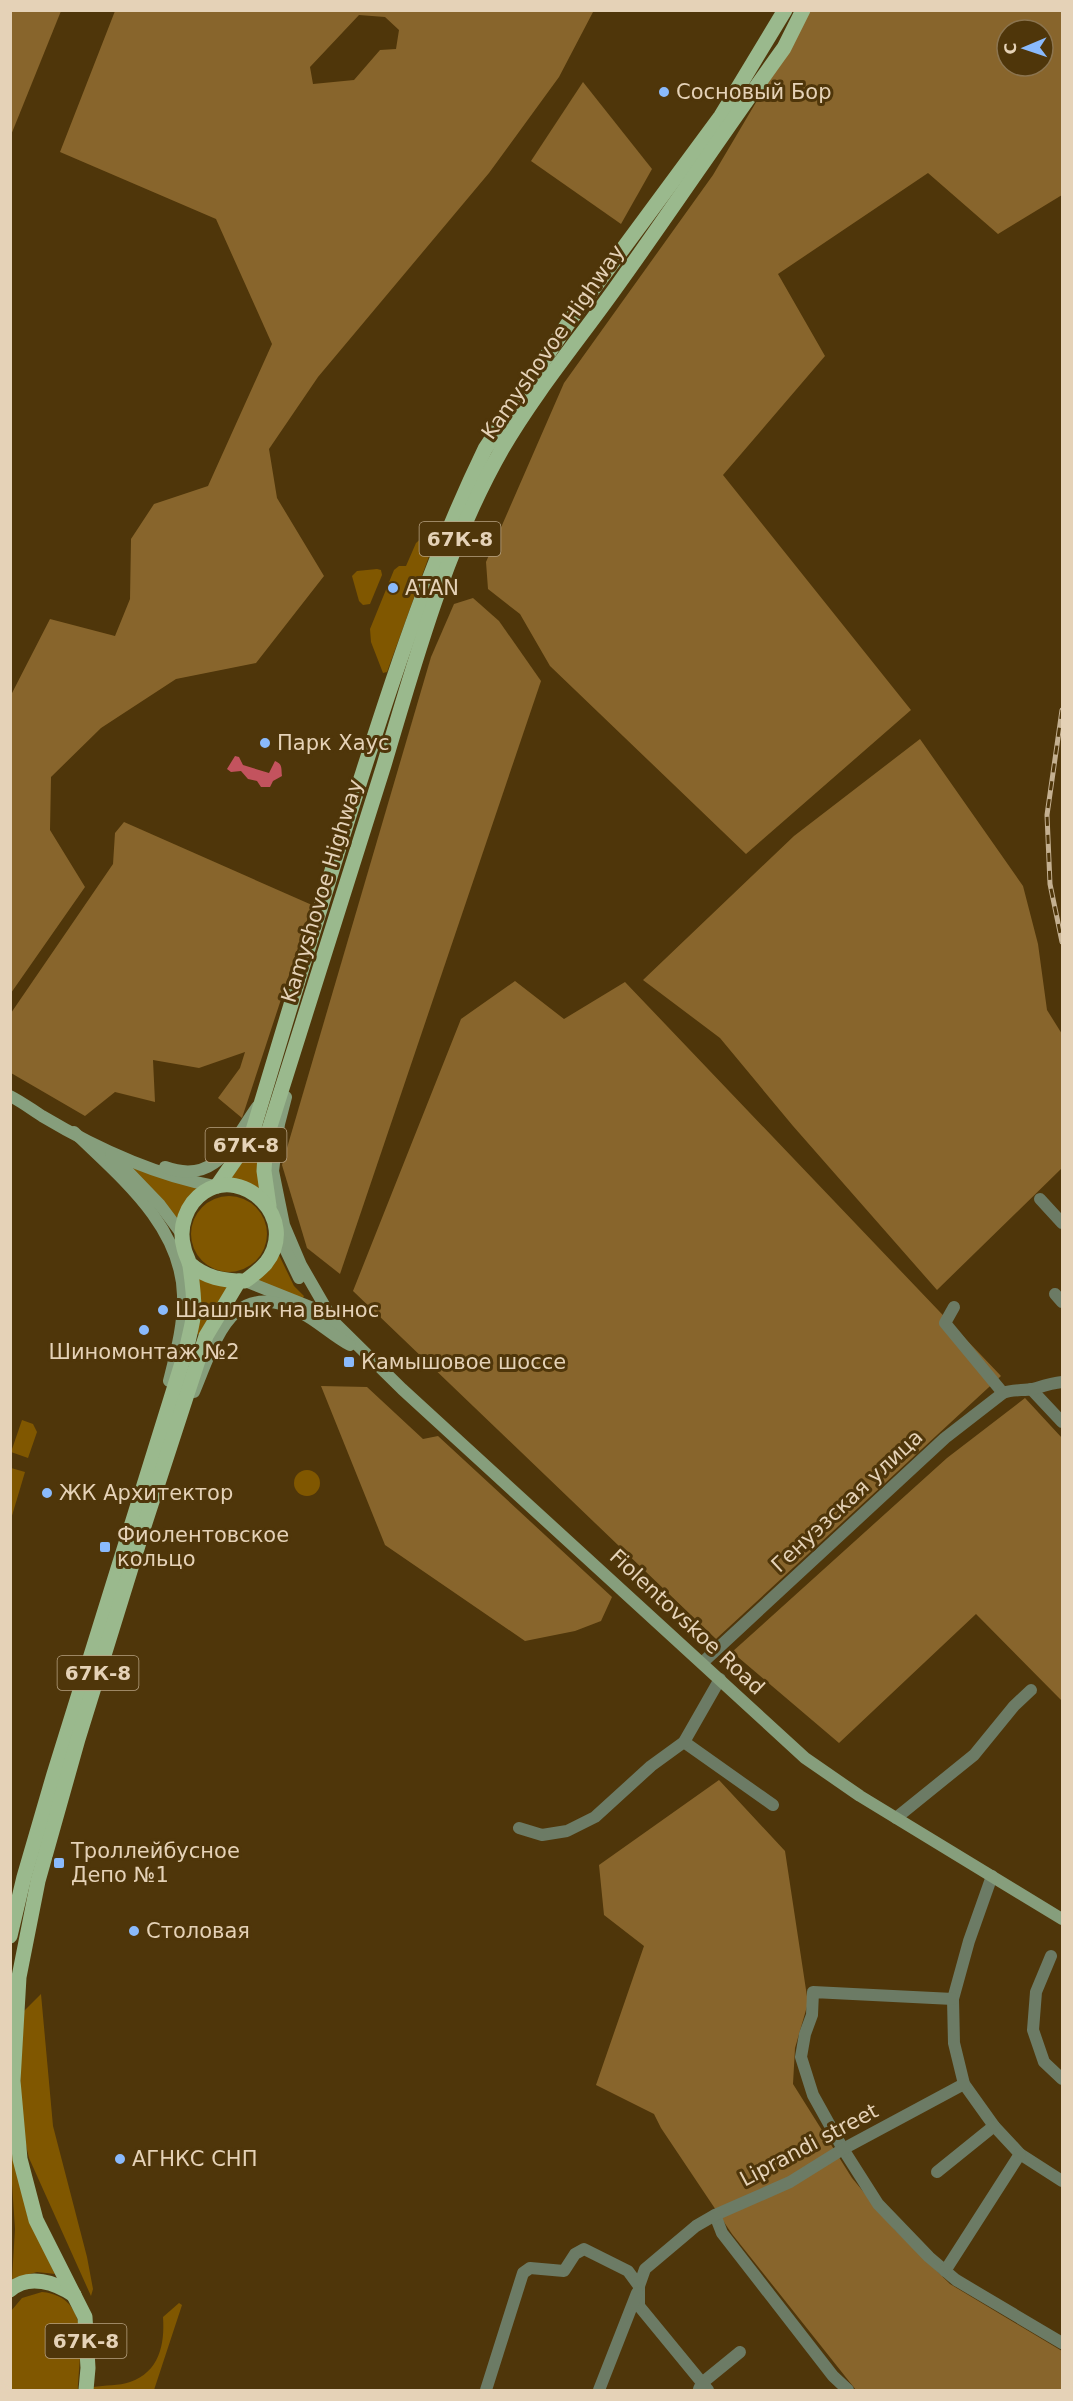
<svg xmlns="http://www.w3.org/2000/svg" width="1073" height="2401" viewBox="0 0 1073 2401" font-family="'DejaVu Sans',sans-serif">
<rect width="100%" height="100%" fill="#4f360a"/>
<g fill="#805700">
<path d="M 433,532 L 436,537 L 387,672 L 383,673 L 371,642 L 370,629 L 394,570 L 399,566 L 406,566 L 416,543 L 427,533 Z"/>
<path d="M 377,569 L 381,570 L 382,575 L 370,604 L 363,605 L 359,601 L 352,576 L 357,571 Z"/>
<path d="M 261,1126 L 265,1127 L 260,1192 L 229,1181 L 249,1153 Z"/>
<path d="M 126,1164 L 203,1187 L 177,1220 Z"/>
<circle cx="229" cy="1234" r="38"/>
<path d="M 278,1253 L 294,1286 L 304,1296 L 302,1300 L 256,1281 Z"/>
<path d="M 198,1277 L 230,1287 L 201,1335 L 197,1334 Z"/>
<path d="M 22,1420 L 33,1424 L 37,1432 L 28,1458 L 11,1452 Z"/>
<path d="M 11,1468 L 25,1472 L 11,1519 L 10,1468 Z"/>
<circle cx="307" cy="1483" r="13"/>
<path d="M 41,1994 L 53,2126 L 87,2257 L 93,2289 L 91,2296 L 29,2158 L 23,2133 L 20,2098 L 22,2013 Z"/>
<path d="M 13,2153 L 28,2218 L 55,2274 L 37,2272 L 12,2279 L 15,2229 L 10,2154 Z"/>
<path d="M 42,2292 C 93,2297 79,2354 78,2390 L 11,2390 L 11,2311 L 22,2298 Z"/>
<path d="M 179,2303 L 182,2305 L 154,2390 L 93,2390 L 93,2387 C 105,2385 119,2386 130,2382 C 159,2372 165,2345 163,2317 Z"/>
</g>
<g fill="#88652c" fill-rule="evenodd">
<path d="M 11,10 L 61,11 L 11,135 L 10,11 Z"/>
<path d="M 590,10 L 593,12 L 559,77 L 489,173 L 318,377 L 269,449 L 277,498 L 324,576 L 256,663 L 176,679 L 101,728 L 51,777 L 50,830 L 85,887 L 11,993 L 11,695 L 50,619 L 115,636 L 130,599 L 131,539 L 154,504 L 208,486 L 272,344 L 216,219 L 60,152 L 115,11 ZM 359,15 L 385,17 L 399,30 L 396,49 L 380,50 L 354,80 L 313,84 L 310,67 Z"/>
<path d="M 810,11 L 1062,11 L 1062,195 L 998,234 L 928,173 L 778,274 L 825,356 L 723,475 L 911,710 L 746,854 L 550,666 L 520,614 L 488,589 L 486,562 L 564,383 L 713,175 ZM 1007,30 L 1043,30 L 1043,66 L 1007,66 Z"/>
<path d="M 583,82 L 652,169 L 621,224 L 531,161 Z"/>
<path d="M 473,598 L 499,621 L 541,681 L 340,1274 L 307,1248 L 282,1165 L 431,657 L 454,604 Z"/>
<path d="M 920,739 L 1023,886 L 1038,944 L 1047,1010 L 1062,1034 L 1062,1168 L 937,1290 L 793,1126 L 720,1038 L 643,980 L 794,836 Z"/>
<path d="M 124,822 L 312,905 L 242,1118 L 218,1098 L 240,1068 L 245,1052 L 199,1068 L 153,1060 L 155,1102 L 115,1092 L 85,1116 L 11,1073 L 11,1013 L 113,864 L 115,833 Z"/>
<path d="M 515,981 L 564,1019 L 625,982 L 1001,1376 L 716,1639 L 353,1291 L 461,1019 Z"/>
<path d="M 321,1386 L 367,1387 L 423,1439 L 438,1436 L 612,1597 L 601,1621 L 575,1631 L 525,1641 L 385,1545 Z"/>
<path d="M 1025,1398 L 1062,1438 L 1062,1701 L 976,1614 L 839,1743 L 732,1652 L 947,1458 Z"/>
<path d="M 719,1780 L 785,1851 L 808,2003 L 795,2048 L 793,2084 L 852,2178 L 895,2230 L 950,2284 L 1062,2351 L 1062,2390 L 856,2390 L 732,2234 L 661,2128 L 654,2114 L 596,2085 L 644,1946 L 604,1915 L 599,1865 Z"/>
</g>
<path fill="#c3535e" d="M 235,756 L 239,757 L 243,765 L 269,773 L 275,761 C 283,764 281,769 282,776 L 273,781 L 270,787 L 261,787 L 257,781 L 248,779 L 241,771 L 231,772 L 227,769 Z"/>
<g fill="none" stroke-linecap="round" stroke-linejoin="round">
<g stroke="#6c7b65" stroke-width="12">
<path d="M 1040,1199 L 1062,1223"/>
<path d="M 1055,1294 L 1062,1302"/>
<path d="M 954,1307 L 945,1323 L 1003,1393"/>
<path d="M 1031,1389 L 1062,1422"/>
<path d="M 702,1663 L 945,1438 L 1003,1393 C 1013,1389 1023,1391 1033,1389 C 1043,1386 1052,1383 1062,1382"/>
<path d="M 684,1742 L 773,1805"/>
<path d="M 896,1818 L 974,1755 L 1014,1706 L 1031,1690"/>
<path d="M 519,1828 L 542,1835 L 567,1831 L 595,1817 L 651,1766 L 684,1742 L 720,1679"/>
<path d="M 992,1876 L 969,1941 L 953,1999 L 954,2043 L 964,2084 L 994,2126 L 1020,2154 L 1062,2181"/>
<path d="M 1051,1956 L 1036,1992 L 1033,2030 L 1044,2062 L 1062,2079"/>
<path d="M 953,1999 L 813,1992 L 812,2015 L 805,2034 L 801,2057 L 813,2095 L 843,2149 L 878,2204 L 929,2257 L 956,2280 L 1062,2343"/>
<path d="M 937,2172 L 994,2126"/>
<path d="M 715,2215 L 722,2233 L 833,2376 L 848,2390"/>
<path d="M 945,2271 L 1020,2154"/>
<path d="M 639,2286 L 639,2306 L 708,2390"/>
<path d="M 699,2389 L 702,2383 L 740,2352"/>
<path d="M 486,2390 L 523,2273 L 530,2268 L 564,2271 L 575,2254 L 584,2249 L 628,2271 L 639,2286 L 645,2269 L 696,2226 L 715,2215 L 790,2182 L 843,2149 L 964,2084"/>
<path d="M 599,2390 L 637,2293"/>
</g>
<g stroke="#869e7c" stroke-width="12">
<path d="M 10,1096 C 22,1102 31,1109 42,1116 C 94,1147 154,1175 214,1186"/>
<path d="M 286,1097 L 279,1124 L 273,1171 L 284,1225 L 301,1265 L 331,1317"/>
<path d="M 74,1132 C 120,1177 181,1225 183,1295 C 184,1324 176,1353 169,1381"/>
<path d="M 111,1154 L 160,1205 L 181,1233"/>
<path d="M 165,1167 C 217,1186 232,1142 257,1107"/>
<path d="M 277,1232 L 299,1278"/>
<path d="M 245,1281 L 318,1310 L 335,1323 L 402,1389 L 805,1758 L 860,1796 L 1062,1919"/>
<path d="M 194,1392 C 217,1337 233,1272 307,1316 C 322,1325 335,1337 350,1345"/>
</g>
<g stroke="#9ab98d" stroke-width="15">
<path d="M 217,1186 L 251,1137 C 288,1015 324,893 363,772 C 398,662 435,552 485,449 L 571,319 L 721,116 L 785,10"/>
<path d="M 269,1206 L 264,1171 L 266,1139 C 305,1014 345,890 384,765 C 416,658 446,547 502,449 C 537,389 582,336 622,279 C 677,202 729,124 784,48 L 803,10"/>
<path d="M 10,1936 L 24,1877 L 54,1774 L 187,1347 C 189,1336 193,1323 194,1311 C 194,1297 192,1280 190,1266 C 189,1260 185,1254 184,1248 C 178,1228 186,1204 204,1192 C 243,1165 300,1219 266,1263 C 260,1270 252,1276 245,1281 C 223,1281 206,1278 189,1263"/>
<path d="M 10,2290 C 29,2273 56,2283 74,2295"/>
<path d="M 86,2390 L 88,2368 L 85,2317 L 36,2220 L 20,2159 L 13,2081 L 19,1977 L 38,1881 L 78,1739 L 145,1523 L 206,1336 L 239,1281"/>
</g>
<g stroke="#c4b091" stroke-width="5">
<path id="rail" d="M 1062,710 L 1047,815 L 1050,884 L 1062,942"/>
</g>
<use href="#rail" stroke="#4f360a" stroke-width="3" stroke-dasharray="9" stroke-linecap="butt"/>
</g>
<g fill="#8abafc" stroke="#4f360a" stroke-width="2">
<circle cx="664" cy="92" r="6"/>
<circle cx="393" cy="588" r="6"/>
<circle cx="265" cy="743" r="6"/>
<circle cx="163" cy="1310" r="6"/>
<circle cx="144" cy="1330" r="6"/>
<rect x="343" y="1356" width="12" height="12" rx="3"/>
<circle cx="47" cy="1493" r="6"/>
<rect x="99" y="1541" width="12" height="12" rx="3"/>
<rect x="53" y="1857" width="12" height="12" rx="3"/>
<circle cx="134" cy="1931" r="6"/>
<circle cx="120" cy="2159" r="6"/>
</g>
<g text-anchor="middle" stroke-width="6" stroke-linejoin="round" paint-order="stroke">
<g fill="#4f360a" stroke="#b8a383" stroke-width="1.5">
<rect x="419.5" y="522" width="81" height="34" rx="4.5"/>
<rect x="205.5" y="1128" width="81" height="34" rx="4.5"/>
<rect x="57.5" y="1656" width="81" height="34" rx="4.5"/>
<rect x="45.5" y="2324" width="81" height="34" rx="4.5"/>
</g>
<g font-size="20" font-weight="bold" fill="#e5d2b7">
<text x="460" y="546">67К-8</text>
<text x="246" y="1152">67К-8</text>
<text x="98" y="1680">67К-8</text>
<text x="86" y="2348">67К-8</text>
</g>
<g font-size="21" fill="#e5d2b7" stroke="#4f360a" text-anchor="start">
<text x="676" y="99">Сосновый Бор</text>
<text x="405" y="595">ATAN</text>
<text x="277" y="750">Парк Хаус</text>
<text x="175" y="1317">Шашлык на вынос</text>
<text x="144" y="1359" text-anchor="middle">Шиномонтаж №2</text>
<text x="361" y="1369">Камышовое шоссе</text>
<text x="59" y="1500">ЖК Архитектор</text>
<text x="117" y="1542">Фиолентовское<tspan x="117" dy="24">кольцо</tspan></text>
<text x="71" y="1858">Троллейбусное<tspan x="71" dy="24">Депо №1</tspan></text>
<text x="146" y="1938">Столовая</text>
<text x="132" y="2166">АГНКС СНП</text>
</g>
<g font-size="21" fill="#e5d2b7" stroke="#4f360a">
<text transform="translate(553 342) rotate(-55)" y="7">Kamyshovoe Highway</text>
<text transform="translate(322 891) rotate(-73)" y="7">Kamyshovoe Highway</text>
<text transform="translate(847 1501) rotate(-43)" y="7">Генуэзская улица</text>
<text transform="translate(687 1622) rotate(43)" y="7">Fiolentovskoe Road</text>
<text transform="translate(809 2145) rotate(-28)" y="7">Liprandi street</text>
</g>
</g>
<rect width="1073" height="2401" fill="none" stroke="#e5d2b7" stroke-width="24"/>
<g transform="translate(1025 48) rotate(268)"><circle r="28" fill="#4f360a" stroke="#8b744f" stroke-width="1.5"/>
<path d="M0-4.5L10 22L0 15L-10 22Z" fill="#8abafc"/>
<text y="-9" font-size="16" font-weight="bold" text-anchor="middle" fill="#e5d2b7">С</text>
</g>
</svg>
